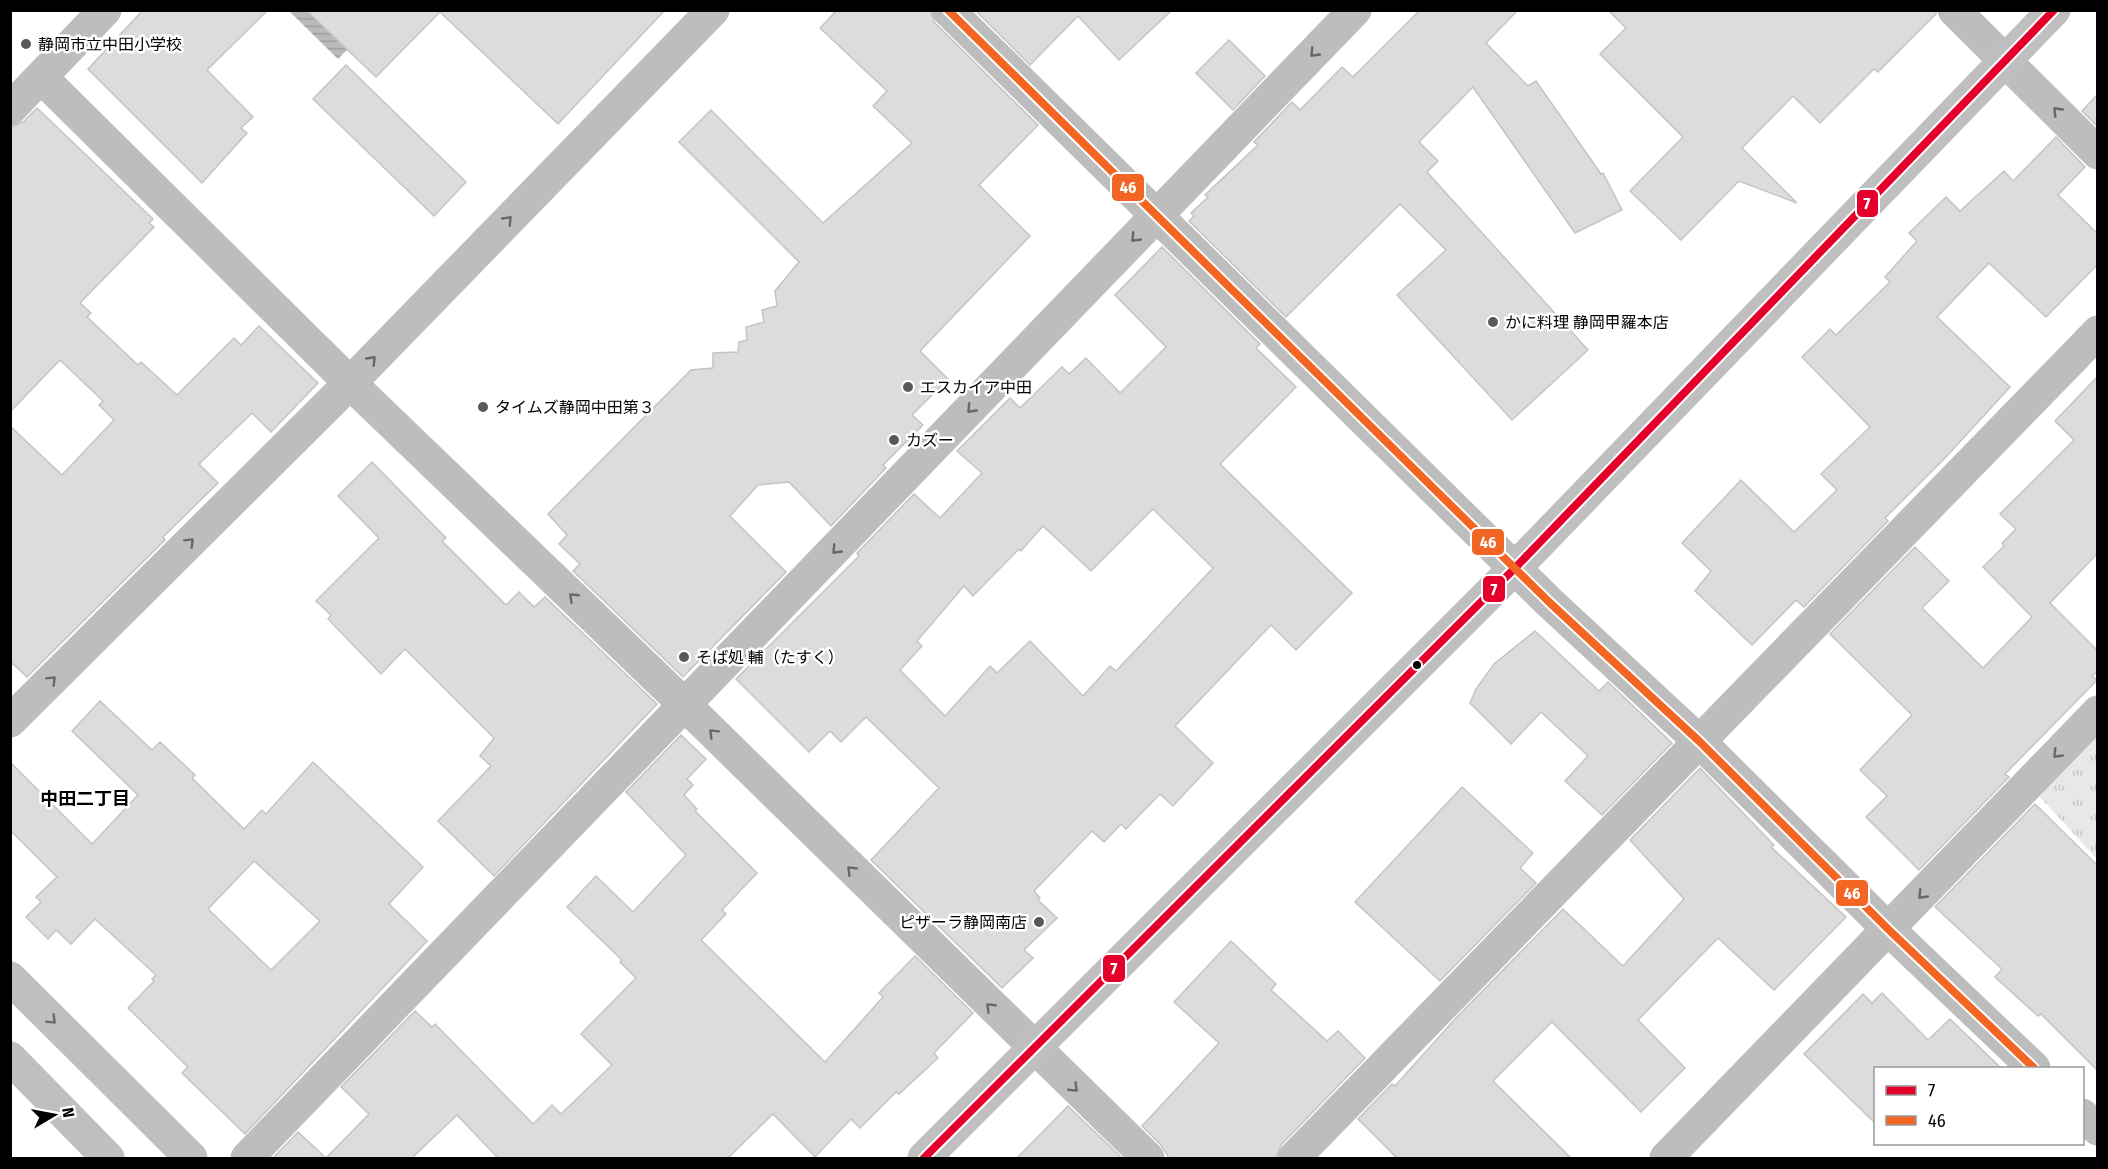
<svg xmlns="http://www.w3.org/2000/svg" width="2108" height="1169" viewBox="0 0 2108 1169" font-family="'Fira Sans Condensed','Noto Sans JP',sans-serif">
<defs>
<pattern id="park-tufts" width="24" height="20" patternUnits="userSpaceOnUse" patternTransform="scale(1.5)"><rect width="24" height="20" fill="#e8e8e8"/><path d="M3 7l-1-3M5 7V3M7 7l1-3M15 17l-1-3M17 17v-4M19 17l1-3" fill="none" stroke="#c5c5c5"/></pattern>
<pattern id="water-rules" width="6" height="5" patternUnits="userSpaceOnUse" patternTransform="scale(1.5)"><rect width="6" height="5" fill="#bababa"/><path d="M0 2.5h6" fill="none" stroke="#9e9e9e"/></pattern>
</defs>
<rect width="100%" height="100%" fill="#fff"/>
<path fill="url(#park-tufts)" d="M 2097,730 L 2097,859 L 2037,794 Z"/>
<path fill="url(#water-rules)" d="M 289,11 L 386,11 L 338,59 Z"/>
<g fill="#dcdcdc" stroke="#c4c4c4" stroke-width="1.5" fill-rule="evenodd">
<path d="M 143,10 L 268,10 L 207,70 L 253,117 L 241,128 L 247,133 L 202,183 L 88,69 Z"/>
<path d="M 306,10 L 665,10 L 558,124 L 440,12 L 376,77 Z"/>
<path d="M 837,10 L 930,10 L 935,23 L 1038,125 L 979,185 L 1030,236 L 920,351 L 948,379 L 912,415 L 923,425 L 883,465 L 886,468 L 831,526 L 789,482 L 758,485 L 730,516 L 786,572 L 683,677 L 573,571 L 580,564 L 559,544 L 567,535 L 548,514 L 691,370 L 713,368 L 713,353 L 738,352 L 739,342 L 747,340 L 746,327 L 764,322 L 762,310 L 777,306 L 775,291 L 799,262 L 679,142 L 711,110 L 823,223 L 912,143 L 873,106 L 887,91 L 820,28 Z"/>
<path d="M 975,10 L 1172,10 L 1119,60 L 1078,16 L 1030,65 Z"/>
<path d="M 1420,10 L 1518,10 L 1486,43 L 1528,86 L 1536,81 L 1601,174 L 1603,173 L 1622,210 L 1575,233 L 1473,87 L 1419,142 L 1438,161 L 1427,172 L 1588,350 L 1512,420 L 1397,295 L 1446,250 L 1400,204 L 1286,317 L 1189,221 L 1194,216 L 1191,213 L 1208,197 L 1205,195 L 1258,145 L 1254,142 L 1292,102 L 1300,110 L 1342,67 L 1353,77 Z"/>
<path d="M 1608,10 L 1936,10 L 1936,14 L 1878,72 L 1874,69 L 1820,123 L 1793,96 L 1742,148 L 1797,203 L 1739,181 L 1681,240 L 1630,191 L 1683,137 L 1600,54 L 1626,28 Z"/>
<path d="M 1229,40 L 1265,76 L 1233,110 L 1196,73 Z"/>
<path d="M 346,65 L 466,182 L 434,216 L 313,99 Z"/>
<path d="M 2097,95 L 2097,126 L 2082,111 Z"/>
<path d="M 37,108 L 153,219 L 149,223 L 154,227 L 80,303 L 91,313 L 87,317 L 138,365 L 141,362 L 177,395 L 234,338 L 241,345 L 259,326 L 318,383 L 271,432 L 252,413 L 199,464 L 218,483 L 163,537 L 165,540 L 27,677 L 10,661 L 10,426 L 62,475 L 114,420 L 99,405 L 103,401 L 60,360 L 10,412 L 10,127 L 23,122 Z"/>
<path d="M 2056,137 L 2085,167 L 2058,195 L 2097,233 L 2097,265 L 2046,317 L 1989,263 L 1937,317 L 2010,387 L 1946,457 L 1885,518 L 1888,521 L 1804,607 L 1796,600 L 1752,645 L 1695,591 L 1711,571 L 1682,543 L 1741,480 L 1794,532 L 1837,490 L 1821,474 L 1870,427 L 1802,357 L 1830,329 L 1836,335 L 1890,282 L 1885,277 L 1917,241 L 1909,233 L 1946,197 L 1960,211 L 2004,171 L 2013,181 Z"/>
<path d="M 1162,247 L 1260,344 L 1256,348 L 1296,387 L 1220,464 L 1352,593 L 1296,650 L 1271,625 L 1175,726 L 1213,763 L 1173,806 L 1160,794 L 1126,829 L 1121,824 L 1104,842 L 1092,831 L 1034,891 L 1040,898 L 1038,900 L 1057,918 L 1024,950 L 1033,958 L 1002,988 L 871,860 L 939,788 L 866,717 L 841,742 L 830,731 L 809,752 L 736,679 L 859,556 L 857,553 L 914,494 L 940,518 L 982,473 L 957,451 L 1010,398 L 1020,408 L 1062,367 L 1069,374 L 1086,358 L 1120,393 L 1166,347 L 1115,295 ZM 1153,509 L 1213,568 L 1116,671 L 1110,666 L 1083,696 L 1030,641 L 997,673 L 990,666 L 945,716 L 900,670 L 922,646 L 917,641 L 964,586 L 973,596 L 1019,549 L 1021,551 L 1043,526 L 1091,571 Z"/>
<path d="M 2097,377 L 2097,554 L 2050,603 L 2097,650 L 2097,672 L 2092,676 L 2097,680 L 2005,774 L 2009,777 L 1919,870 L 1866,817 L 1887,796 L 1860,770 L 1912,715 L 1830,634 L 1915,547 L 1949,581 L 1922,608 L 1983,668 L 2032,617 L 1983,567 L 2004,546 L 2002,543 L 2016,529 L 2000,514 L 2074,440 L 2055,421 Z"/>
<path d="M 372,462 L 446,538 L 442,541 L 506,605 L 519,592 L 534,607 L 545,597 L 657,704 L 494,876 L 438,821 L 491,766 L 480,756 L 494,738 L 405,649 L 381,674 L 328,619 L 331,615 L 316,601 L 379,538 L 338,496 Z"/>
<path d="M 1535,631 L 1599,691 L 1608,682 L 1672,743 L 1602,815 L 1565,781 L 1588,756 L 1541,712 L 1511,744 L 1470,703 L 1476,689 L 1494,664 Z"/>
<path d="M 100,701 L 152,750 L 160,742 L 195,775 L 192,778 L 244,829 L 262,810 L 266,814 L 313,762 L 423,867 L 389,904 L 427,941 L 245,1134 L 182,1073 L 188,1067 L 128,1008 L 154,981 L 152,979 L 156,975 L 95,919 L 71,944 L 56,930 L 48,939 L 26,917 L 41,902 L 36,897 L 57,877 L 10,830 L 10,762 L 92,844 L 138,795 L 72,731 ZM 254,861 L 320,921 L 271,970 L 208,909 Z"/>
<path d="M 681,735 L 706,759 L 687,779 L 693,785 L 684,795 L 697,809 L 695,811 L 757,873 L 722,910 L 726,914 L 701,940 L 825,1062 L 883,997 L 879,993 L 915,956 L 973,1013 L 934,1053 L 938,1058 L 899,1094 L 896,1092 L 860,1128 L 851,1119 L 815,1157 L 773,1114 L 728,1158 L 498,1158 L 457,1115 L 412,1158 L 326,1158 L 369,1114 L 341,1087 L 415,1011 L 432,1027 L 435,1024 L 533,1124 L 552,1105 L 561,1114 L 612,1065 L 581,1034 L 636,978 L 620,962 L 622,960 L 567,907 L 596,876 L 633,912 L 686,855 L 626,792 Z"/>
<path d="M 1700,768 L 1774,845 L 1771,847 L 1846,917 L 1774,990 L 1718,938 L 1638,1020 L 1685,1068 L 1641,1112 L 1552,1022 L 1493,1081 L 1571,1158 L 1397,1158 L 1358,1119 L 1392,1084 L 1395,1086 L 1455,1019 L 1563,909 L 1623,966 L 1684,899 L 1630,840 Z"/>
<path d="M 1462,787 L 1533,853 L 1520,868 L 1536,883 L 1440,981 L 1355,902 Z"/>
<path d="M 2035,804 L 2097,865 L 2097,1070 L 2041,1014 L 2038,1016 L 1995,977 L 2002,969 L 1935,907 Z"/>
<path d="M 1231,941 L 1276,984 L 1271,990 L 1327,1041 L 1338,1031 L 1365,1058 L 1281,1145 L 1276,1158 L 1169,1158 L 1161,1145 L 1142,1126 L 1219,1043 L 1174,1002 Z"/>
<path d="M 1882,993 L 1928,1040 L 1950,1019 L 2001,1068 L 1875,1068 L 1875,1123 L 1804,1054 L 1863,994 L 1872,1003 Z"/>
<path d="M 1068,1106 L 1122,1158 L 1017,1158 Z"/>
<path d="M 298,1132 L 326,1158 L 273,1158 Z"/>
</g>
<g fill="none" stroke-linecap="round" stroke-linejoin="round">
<g stroke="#bdbdbd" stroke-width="33">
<path d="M 948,10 L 1549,602 L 1700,742 L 1889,930 L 2034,1068"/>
<path d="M 1954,10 L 2098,153"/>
<path d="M 41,77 L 350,383 L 686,706 L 1148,1158"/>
<path d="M 10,109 L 105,10"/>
<path d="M 10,721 L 350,383 L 713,10"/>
<path d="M 2082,1115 L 2098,1129"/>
<path d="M 247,1158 L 1355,10"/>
<path d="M 1294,1158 L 2098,332"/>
<path d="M 1666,1158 L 2098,712"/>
</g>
<g stroke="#bfbfbf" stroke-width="33">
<path d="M 10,978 L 191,1158"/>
<path d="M 10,1058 L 108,1158"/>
<path d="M 924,1158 L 1515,568 L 2054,10"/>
</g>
<g stroke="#fff" stroke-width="12">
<path id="bus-1" d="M 924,1158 L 1515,568 L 2054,10"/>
</g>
<g stroke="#fff" stroke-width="12">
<path id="bus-2" d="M 948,10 L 1549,602 L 1700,742 L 1889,930 L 2034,1068"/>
</g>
<use href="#bus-1" stroke="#e4002b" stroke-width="8"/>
<use href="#bus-2" stroke="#f26522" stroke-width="8"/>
</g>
<defs><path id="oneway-chevron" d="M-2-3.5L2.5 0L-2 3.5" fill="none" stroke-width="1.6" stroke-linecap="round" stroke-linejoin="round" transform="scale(1.5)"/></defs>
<g stroke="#686868">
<use href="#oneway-chevron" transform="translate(1314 53) rotate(134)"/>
<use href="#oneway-chevron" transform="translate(2057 111) rotate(-134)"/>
<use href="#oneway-chevron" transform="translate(508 220) rotate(-46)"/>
<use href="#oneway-chevron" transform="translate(1135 238) rotate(134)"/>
<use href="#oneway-chevron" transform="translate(372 360) rotate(-46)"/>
<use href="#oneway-chevron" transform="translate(971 409) rotate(134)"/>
<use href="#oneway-chevron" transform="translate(190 542) rotate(-45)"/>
<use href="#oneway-chevron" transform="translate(836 550) rotate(134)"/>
<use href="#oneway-chevron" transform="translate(573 597) rotate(-136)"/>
<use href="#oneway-chevron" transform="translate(52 680) rotate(-45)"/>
<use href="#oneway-chevron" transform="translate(713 733) rotate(-135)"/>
<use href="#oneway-chevron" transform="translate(2057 754) rotate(134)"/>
<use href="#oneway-chevron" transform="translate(851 870) rotate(-135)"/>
<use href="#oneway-chevron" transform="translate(1922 895) rotate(134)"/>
<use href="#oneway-chevron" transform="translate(990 1007) rotate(-136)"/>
<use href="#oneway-chevron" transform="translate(1074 1088) rotate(44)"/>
</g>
<use stroke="#696969" href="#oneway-chevron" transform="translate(52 1020) rotate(45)"/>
<g fill="#595959" stroke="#fff" stroke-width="2">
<circle cx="26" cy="44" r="6"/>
<circle cx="1493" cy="322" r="6"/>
<circle cx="908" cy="387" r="6"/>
<circle cx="483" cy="407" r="6"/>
<circle cx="894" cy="440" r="6"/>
<circle cx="684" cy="657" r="6"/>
<circle cx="1039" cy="922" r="6"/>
</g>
<circle fill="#000" stroke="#fff" stroke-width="2" cx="1417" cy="665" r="5"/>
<g text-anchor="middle" stroke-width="5" stroke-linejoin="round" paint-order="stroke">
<g font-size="16" fill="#000" stroke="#fff" text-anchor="start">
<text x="38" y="50">静岡市立中田小学校</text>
<text x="1505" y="328">かに料理 静岡甲羅本店</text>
<text x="920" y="393">エスカイア中田</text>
<text x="495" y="413">タイムズ静岡中田第３</text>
<text x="906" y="446">カズー</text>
<text x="696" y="663">そば処 輔（たすく）</text>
<text x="1027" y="928" text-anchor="end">ピザーラ静岡南店</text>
</g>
<g font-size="18" font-weight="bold" fill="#000" stroke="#fff">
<text x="85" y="805">中田二丁目</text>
</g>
</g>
<g stroke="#fff" stroke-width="2">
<rect x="1111" y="173" width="34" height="29" rx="6" fill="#f26522"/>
<rect x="1856" y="189" width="23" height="29" rx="6" fill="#e4002b"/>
<rect x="1471" y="528" width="34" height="28" rx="6" fill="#f26522"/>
<rect x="1482" y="575" width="24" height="28" rx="6" fill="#e4002b"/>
<rect x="1835" y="879" width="34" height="28" rx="6" fill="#f26522"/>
<rect x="1102" y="954" width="24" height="29" rx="6" fill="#e4002b"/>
</g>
<g font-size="16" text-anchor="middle" font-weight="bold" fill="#fff">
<text x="1128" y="193">46</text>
<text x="1867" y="209">7</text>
<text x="1488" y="548">46</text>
<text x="1494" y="595">7</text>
<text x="1852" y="899">46</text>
<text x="1114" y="974">7</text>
</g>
<rect width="2108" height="1169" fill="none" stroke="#000000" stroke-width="24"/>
<rect x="1874" y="1067" width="210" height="78" fill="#ffffff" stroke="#999999" stroke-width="1.5"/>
<rect x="1886" y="1086" width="30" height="9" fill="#e4002b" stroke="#999999" stroke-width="1.5"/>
<text x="1928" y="1097" font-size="18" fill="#000000">7</text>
<rect x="1886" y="1116" width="30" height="9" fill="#f26522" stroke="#999999" stroke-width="1.5"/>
<text x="1928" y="1127" font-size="18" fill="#000000">46</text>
<g transform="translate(54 1115) rotate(80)" stroke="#ffffff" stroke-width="4.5" paint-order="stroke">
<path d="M0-4.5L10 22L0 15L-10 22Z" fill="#000000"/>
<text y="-9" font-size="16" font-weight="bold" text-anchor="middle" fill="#000000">N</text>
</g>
</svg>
